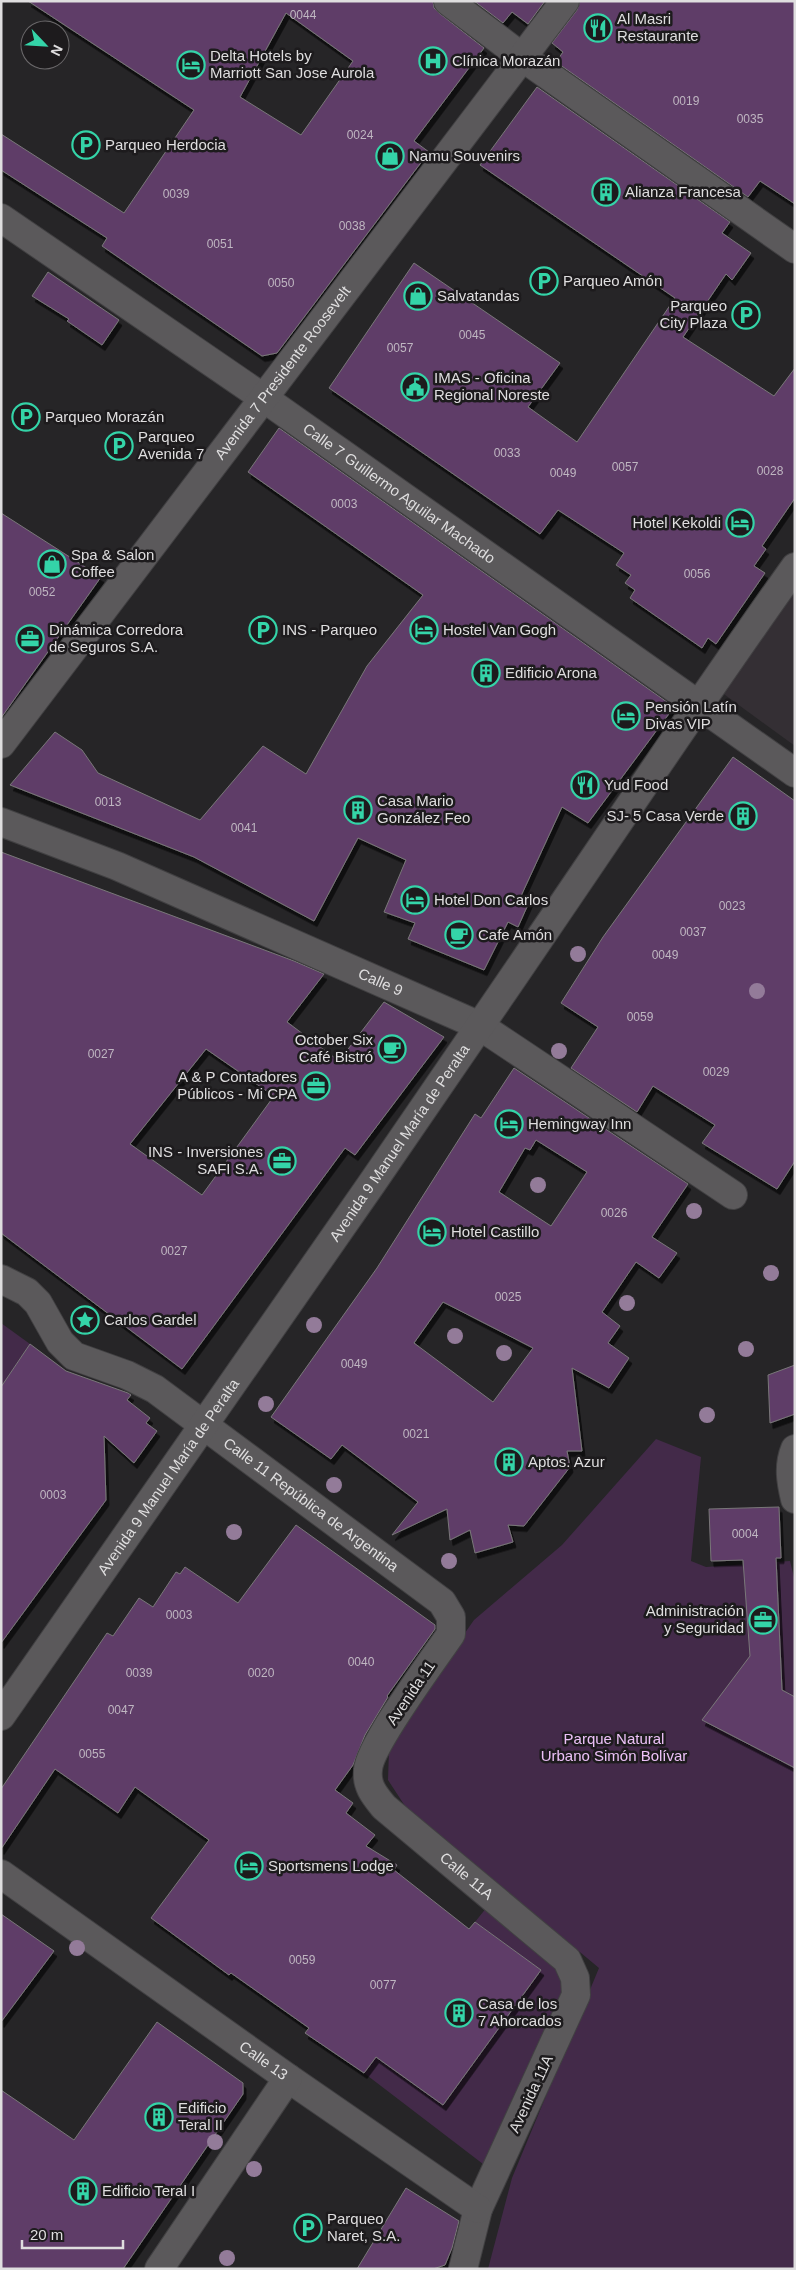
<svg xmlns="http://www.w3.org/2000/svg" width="796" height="2270" viewBox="0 0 796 2270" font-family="Helvetica,sans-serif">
<defs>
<filter id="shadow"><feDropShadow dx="3" dy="5.5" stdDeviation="0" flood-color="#0009"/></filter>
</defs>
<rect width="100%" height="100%" fill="#262527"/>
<path fill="#342f34" d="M 795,591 L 795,746 L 721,692 Z"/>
<g fill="#432a49">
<path d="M 1,1323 L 30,1344 L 1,1387 Z"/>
<path d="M 656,1439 L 701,1457 L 691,1561 L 706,1567 L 790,1561 L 795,1581 L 795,2269 L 488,2269 L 512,2178 L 599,1968 L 405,1806 L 388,1780 L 389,1750 L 460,1640 L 474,1620 L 562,1545 Z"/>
<path d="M 487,1907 L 554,1962 L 565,1980 L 566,1994 L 483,2164 L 364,2073 L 376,2057 L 443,2105 L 541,1970 L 475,1922 Z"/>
</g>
<g fill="#5f3e67" stroke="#797779" fill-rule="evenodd" filter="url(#shadow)">
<path d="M 28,1 L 433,1 L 434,8 L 439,13 L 484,48 L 414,141 L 429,152 L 277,353 L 262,356 L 102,246 L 107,238 L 1,170 L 1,134 L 124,213 L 194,110 ZM 286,13 L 353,61 L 301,135 L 240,97 Z"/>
<path d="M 474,1 L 545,1 L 528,24 L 512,12 L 503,23 Z"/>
<path d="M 580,1 L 795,1 L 795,204 L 760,181 L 748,197 L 556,62 L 563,52 L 552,43 L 577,10 Z"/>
<path d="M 537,87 L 730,222 L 722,233 L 751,253 L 732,280 L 726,274 L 683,337 L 774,396 L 795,368 L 795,498 L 762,546 L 766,549 L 754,566 L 765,573 L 716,644 L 708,638 L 702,648 L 630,598 L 635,590 L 625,583 L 631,575 L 616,565 L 624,553 L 558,510 L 540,534 L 329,388 L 414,263 L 560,363 L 528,407 L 577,442 L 675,298 L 480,165 Z"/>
<path d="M 48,272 L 119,320 L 102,345 L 67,321 L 69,319 L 32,296 Z"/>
<path d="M 279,428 L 674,707 L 588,823 L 562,807 L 521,896 L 530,900 L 518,927 L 508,922 L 484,970 L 408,939 L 415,923 L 384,912 L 406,860 L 358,838 L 314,921 L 194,857 L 10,785 L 55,732 L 82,750 L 98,773 L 200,820 L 263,746 L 306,774 L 367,666 L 423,595 L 248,472 Z"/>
<path d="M 1,513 L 101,577 L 1,718 Z"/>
<path d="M 733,757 L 795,801 L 795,1161 L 777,1189 L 702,1143 L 715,1125 L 653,1086 L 637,1112 L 571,1068 L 598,1027 L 561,1003 L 603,937 Z"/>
<path d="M 1,852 L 294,961 L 324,974 L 287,1022 L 339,1061 L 384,1002 L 444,1037 L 355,1155 L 345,1148 L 182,1369 L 1,1233 ZM 206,1049 L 274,1096 L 202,1195 L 130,1144 Z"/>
<path d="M 514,1068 L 688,1184 L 652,1237 L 677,1253 L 659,1278 L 636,1262 L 602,1312 L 620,1326 L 608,1343 L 629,1358 L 609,1388 L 572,1368 L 582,1451 L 567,1451 L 570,1467 L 524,1526 L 508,1525 L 513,1542 L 475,1553 L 470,1530 L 450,1540 L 447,1509 L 392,1535 L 418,1502 L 342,1445 L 331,1459 L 271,1417 L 377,1268 L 475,1114 L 481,1118 ZM 536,1140 L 587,1172 L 551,1226 L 499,1192 L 525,1148 L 530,1150 ZM 443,1302 L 533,1348 L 493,1402 L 414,1343 Z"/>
<path d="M 30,1344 L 66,1371 L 128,1393 L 131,1395 L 127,1400 L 150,1418 L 146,1423 L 157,1431 L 134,1463 L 104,1436 L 106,1500 L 1,1643 L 1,1387 Z"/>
<path d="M 795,1365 L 795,1414 L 770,1423 L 768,1375 Z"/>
<path d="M 779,1507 L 781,1558 L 776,1558 L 782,1690 L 795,1697 L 795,1768 L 702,1720 L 750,1656 L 743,1560 L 711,1561 L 709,1509 Z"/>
<path d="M 296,1525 L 435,1625 L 435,1629 L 387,1696 L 388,1697 L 365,1735 L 353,1765 L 335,1790 L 353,1803 L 346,1813 L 375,1835 L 366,1846 L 397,1865 L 394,1870 L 469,1929 L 475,1922 L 541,1970 L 443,2105 L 376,2057 L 364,2073 L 305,2033 L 309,2028 L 231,1973 L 229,1975 L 151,1918 L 209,1840 L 135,1787 L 118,1813 L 55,1769 L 1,1849 L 1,1789 L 107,1633 L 113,1636 L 139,1598 L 153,1607 L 176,1572 L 180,1574 L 185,1567 L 238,1603 Z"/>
<path d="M 1,1914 L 54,1951 L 1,2022 Z"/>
<path d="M 157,2022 L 243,2083 L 243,2094 L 123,2269 L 1,2269 L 1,2090 L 74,2140 Z"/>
<path d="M 406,2188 L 459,2221 L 452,2248 L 445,2265 L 433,2269 L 357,2269 Z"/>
</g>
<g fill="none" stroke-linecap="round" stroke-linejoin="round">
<g stroke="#414042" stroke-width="30">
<g id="street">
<path d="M 448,1 L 522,57 L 795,249"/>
<path id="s1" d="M 1,218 L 265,399 L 795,773"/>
<path d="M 480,1026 L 733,1195"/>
<path id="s2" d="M 1,1279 L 27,1292 L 38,1303 L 60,1342 L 74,1356 L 127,1375 L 155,1389 L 442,1602 L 451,1617 L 451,1634 C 434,1659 369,1746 368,1770 C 366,1786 375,1796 384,1807 L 567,1960 L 575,1978 L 576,1995 L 478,2209 L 463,2269"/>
<path d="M 795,1449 C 788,1466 791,1482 795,1499"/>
<path id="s3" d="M 1,1874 L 288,2078 L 478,2209"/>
<path d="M 159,2269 L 288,2078"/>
</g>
</g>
<g stroke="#414042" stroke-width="30">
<g id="secondary">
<path id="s4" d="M 1,744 L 565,1"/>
<path id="s5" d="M 1,822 L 117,866 L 480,1026"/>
<path id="s6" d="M 1,1716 C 161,1489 320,1260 477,1030 C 583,876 686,720 795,567"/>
</g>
</g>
<use href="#street" stroke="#5b595b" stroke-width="28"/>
<use href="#secondary" stroke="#5b595b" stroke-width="28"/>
</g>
<g fill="#937b99">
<circle cx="578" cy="954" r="8"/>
<circle cx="757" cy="991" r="8"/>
<circle cx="559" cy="1051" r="8"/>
<circle cx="538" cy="1185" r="8"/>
<circle cx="694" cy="1211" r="8"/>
<circle cx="771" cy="1273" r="8"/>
<circle cx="627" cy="1303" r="8"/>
<circle cx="314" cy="1325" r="8"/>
<circle cx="455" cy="1336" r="8"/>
<circle cx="746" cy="1349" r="8"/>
<circle cx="504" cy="1353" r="8"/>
<circle cx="266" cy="1404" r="8"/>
<circle cx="707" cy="1415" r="8"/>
<circle cx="334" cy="1485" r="8"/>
<circle cx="234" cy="1532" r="8"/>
<circle cx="449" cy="1561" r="8"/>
<circle cx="77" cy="1948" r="8"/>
<circle cx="215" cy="2142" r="8"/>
<circle cx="254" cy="2169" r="8"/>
<circle cx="227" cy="2258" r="8"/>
</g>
<defs>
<g id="restaurant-ring" transform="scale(1.4375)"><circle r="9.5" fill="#1d1b1d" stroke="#34d4a8" stroke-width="1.5"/><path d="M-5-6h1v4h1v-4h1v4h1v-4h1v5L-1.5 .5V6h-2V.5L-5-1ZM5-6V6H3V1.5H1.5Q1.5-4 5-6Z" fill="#34d4a8"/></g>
<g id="hospital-ring" transform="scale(1.4375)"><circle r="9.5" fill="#1d1b1d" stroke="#34d4a8" stroke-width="1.5"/><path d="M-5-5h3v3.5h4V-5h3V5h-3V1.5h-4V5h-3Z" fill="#34d4a8"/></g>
<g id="hotel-ring" transform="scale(1.4375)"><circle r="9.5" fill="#1d1b1d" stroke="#34d4a8" stroke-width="1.5"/><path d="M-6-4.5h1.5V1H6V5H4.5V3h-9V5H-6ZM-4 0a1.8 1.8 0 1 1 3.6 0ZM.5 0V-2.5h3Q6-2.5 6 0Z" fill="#34d4a8"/></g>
<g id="parking-ring" transform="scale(1.4375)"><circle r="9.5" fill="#1d1b1d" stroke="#34d4a8" stroke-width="1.5"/><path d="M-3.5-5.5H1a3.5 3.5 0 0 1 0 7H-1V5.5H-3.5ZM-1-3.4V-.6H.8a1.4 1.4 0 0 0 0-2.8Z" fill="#34d4a8"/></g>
<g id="shop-ring" transform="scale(1.4375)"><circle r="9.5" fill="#1d1b1d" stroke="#34d4a8" stroke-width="1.5"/><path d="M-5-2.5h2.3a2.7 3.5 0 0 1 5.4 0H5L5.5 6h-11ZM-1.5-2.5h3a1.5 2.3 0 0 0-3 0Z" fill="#34d4a8"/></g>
<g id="building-ring" transform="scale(1.4375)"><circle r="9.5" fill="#1d1b1d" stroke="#34d4a8" stroke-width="1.5"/><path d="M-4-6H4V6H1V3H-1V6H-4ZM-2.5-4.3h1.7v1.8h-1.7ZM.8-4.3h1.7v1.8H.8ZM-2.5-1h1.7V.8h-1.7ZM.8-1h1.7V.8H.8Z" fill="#34d4a8"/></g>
<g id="civic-ring" transform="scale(1.4375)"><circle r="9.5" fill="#1d1b1d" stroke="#34d4a8" stroke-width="1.5"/><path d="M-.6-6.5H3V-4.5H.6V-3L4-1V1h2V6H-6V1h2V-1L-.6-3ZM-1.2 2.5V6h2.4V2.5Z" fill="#34d4a8"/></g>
<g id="office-ring" transform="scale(1.4375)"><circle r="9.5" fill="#1d1b1d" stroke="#34d4a8" stroke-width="1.5"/><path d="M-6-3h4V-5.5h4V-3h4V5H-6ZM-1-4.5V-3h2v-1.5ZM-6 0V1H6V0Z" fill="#34d4a8"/></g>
<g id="cafe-ring" transform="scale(1.4375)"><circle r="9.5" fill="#1d1b1d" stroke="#34d4a8" stroke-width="1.5"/><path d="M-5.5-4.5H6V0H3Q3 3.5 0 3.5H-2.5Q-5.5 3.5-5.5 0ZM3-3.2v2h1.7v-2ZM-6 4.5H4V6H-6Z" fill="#34d4a8"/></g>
<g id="sight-ring" transform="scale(1.4375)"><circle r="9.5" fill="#1d1b1d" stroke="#34d4a8" stroke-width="1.5"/><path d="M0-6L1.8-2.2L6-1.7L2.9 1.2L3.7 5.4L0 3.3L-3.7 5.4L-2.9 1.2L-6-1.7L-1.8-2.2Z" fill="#34d4a8"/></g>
</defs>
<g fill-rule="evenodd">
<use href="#restaurant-ring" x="598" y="28"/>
<use href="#hospital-ring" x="433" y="61"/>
<use href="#hotel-ring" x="191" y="65"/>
<use href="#parking-ring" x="86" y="145"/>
<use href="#shop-ring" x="390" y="156"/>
<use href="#building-ring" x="606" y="192"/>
<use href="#parking-ring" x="544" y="281"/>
<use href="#shop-ring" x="418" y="296"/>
<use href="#parking-ring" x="746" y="315"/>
<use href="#civic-ring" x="415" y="387"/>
<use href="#parking-ring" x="26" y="417"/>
<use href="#parking-ring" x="119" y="446"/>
<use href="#hotel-ring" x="740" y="523"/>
<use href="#shop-ring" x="52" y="564"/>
<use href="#parking-ring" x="263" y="630"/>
<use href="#hotel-ring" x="424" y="630"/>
<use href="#office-ring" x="30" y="639"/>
<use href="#building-ring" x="486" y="673"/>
<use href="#hotel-ring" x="626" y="716"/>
<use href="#restaurant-ring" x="585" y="785"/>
<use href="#building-ring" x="358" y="810"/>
<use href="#building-ring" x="743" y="816"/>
<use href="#hotel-ring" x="415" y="900"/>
<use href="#cafe-ring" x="459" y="935"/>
<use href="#cafe-ring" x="392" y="1049"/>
<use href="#office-ring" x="316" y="1086"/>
<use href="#hotel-ring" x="509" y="1124"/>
<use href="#office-ring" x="282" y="1161"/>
<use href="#hotel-ring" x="432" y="1232"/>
<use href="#sight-ring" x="85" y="1320"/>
<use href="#building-ring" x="509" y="1462"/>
<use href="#office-ring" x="763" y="1620"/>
<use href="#hotel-ring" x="249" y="1866"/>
<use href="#building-ring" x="459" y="2013"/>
<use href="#building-ring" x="159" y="2117"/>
<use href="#building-ring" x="83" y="2191"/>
<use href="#parking-ring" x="308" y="2228"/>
</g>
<g text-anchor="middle" stroke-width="5" stroke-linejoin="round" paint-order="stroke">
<g font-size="12" fill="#bfb6c1">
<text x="303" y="19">0044</text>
<text x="686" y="105">0019</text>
<text x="750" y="123">0035</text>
<text x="360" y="139">0024</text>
<text x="176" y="198">0039</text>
<text x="352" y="230">0038</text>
<text x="220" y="248">0051</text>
<text x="281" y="287">0050</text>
<text x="472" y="339">0045</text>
<text x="400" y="352">0057</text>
<text x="507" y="457">0033</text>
<text x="625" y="471">0057</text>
<text x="770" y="475">0028</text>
<text x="563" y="477">0049</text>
<text x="344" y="508">0003</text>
<text x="697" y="578">0056</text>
<text x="42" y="596">0052</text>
<text x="108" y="806">0013</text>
<text x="244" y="832">0041</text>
<text x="732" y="910">0023</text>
<text x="693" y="936">0037</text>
<text x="665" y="959">0049</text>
<text x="640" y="1021">0059</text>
<text x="101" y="1058">0027</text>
<text x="716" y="1076">0029</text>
<text x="614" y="1217">0026</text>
<text x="174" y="1255">0027</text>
<text x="508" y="1301">0025</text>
<text x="354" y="1368">0049</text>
<text x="416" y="1438">0021</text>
<text x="53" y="1499">0003</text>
<text x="745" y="1538">0004</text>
<text x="179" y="1619">0003</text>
<text x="361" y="1666">0040</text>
<text x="139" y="1677">0039</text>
<text x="261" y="1677">0020</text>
<text x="121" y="1714">0047</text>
<text x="92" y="1758">0055</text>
<text x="302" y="1964">0059</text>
<text x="383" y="1989">0077</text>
</g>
<g font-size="15" fill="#dfdedf" stroke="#1d1b1d" text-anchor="start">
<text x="617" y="24">Al Masri<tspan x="617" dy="17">Restaurante</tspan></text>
<text x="210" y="61">Delta Hotels by<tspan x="210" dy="17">Marriott San Jose Aurola</tspan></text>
<text x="452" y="66">Clínica Morazán</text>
<text x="105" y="150">Parqueo Herdocia</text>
<text x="409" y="161">Namu Souvenirs</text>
<text x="625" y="197">Alianza Francesa</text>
<text x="563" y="286">Parqueo Amón</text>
<text x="437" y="301">Salvatandas</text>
<text x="727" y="311" text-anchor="end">Parqueo<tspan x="727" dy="17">City Plaza</tspan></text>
<text x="434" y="383">IMAS - Oficina<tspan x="434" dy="17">Regional Noreste</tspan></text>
<text x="45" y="422">Parqueo Morazán</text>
<text x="138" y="442">Parqueo<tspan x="138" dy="17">Avenida 7</tspan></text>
<text x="721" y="528" text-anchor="end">Hotel Kekoldi</text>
<text x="71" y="560">Spa &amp; Salon<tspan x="71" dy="17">Coffee</tspan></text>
<text x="49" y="635">Dinámica Corredora<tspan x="49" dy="17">de Seguros S.A.</tspan></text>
<text x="282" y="635">INS - Parqueo</text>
<text x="443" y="635">Hostel Van Gogh</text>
<text x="505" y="678">Edificio Arona</text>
<text x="645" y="712">Pensión Latín<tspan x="645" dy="17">Divas VIP</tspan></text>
<text x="604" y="790">Yud Food</text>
<text x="377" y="806">Casa Mario<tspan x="377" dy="17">González Feo</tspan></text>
<text x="724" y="821" text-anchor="end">SJ- 5 Casa Verde</text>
<text x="434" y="905">Hotel Don Carlos</text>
<text x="478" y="940">Cafe Amón</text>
<text x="373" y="1045" text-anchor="end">October Six<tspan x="373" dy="17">Café Bistró</tspan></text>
<text x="297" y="1082" text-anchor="end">A &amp; P Contadores<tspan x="297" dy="17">Públicos - Mi CPA</tspan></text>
<text x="528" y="1129">Hemingway Inn</text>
<text x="263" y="1157" text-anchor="end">INS - Inversiones<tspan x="263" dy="17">SAFI S.A.</tspan></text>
<text x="451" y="1237">Hotel Castillo</text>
<text x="104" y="1325">Carlos Gardel</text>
<text x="528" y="1467">Aptos. Azur</text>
<text x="744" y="1616" text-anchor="end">Administración<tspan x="744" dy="17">y Seguridad</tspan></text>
<text x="268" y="1871">Sportsmens Lodge</text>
<text x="478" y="2009">Casa de los<tspan x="478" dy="17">7 Ahorcados</tspan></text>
<text x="178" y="2113">Edificio<tspan x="178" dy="17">Teral II</tspan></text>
<text x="102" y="2196">Edificio Teral I</text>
<text x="327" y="2224">Parqueo<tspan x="327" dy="17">Naret, S.A.</tspan></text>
</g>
<g font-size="15" fill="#dfdedf" stroke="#1d1b1d">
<text dy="5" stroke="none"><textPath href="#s4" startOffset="466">Avenida 7 Presidente Roosevelt</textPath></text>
<text dy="5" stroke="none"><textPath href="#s1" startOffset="484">Calle 7 Guillermo Aguilar Machado</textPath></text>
<text dy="5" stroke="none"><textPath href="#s5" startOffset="412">Calle 9</textPath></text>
<text dy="5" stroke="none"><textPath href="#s6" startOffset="698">Avenida 9 Manuel María de Peralta</textPath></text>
<text dy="5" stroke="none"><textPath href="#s6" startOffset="292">Avenida 9 Manuel María de Peralta</textPath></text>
<text dy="5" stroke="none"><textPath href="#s2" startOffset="391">Calle 11 República de Argentina</textPath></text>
<text transform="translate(411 1693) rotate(-56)" y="5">Avenida 11</text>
<text dy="5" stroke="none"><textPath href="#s2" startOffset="898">Calle 11A</textPath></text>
<text dy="5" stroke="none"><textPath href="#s3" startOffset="322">Calle 13</textPath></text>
<text transform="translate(531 2094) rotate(-65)" y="5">Avenida 11A</text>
</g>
<g font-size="15" fill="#ecc1f7" stroke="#1d1b1d">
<text x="614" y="1744">Parque Natural<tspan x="614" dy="17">Urbano Simón Bolívar</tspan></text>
</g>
</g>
<rect width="796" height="2270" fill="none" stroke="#dfdedf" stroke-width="5"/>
<g transform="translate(45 45) rotate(115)"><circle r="24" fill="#1d1b1d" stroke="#6b696b"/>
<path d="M0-4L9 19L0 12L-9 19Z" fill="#34d4a8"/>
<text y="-8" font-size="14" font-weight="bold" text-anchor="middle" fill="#dfdedf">N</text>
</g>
<path d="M22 2240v8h101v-8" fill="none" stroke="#dfdedf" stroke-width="2.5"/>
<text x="30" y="2240" font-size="15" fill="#dfdedf" stroke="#1d1b1d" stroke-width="4" paint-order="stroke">20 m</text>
</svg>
